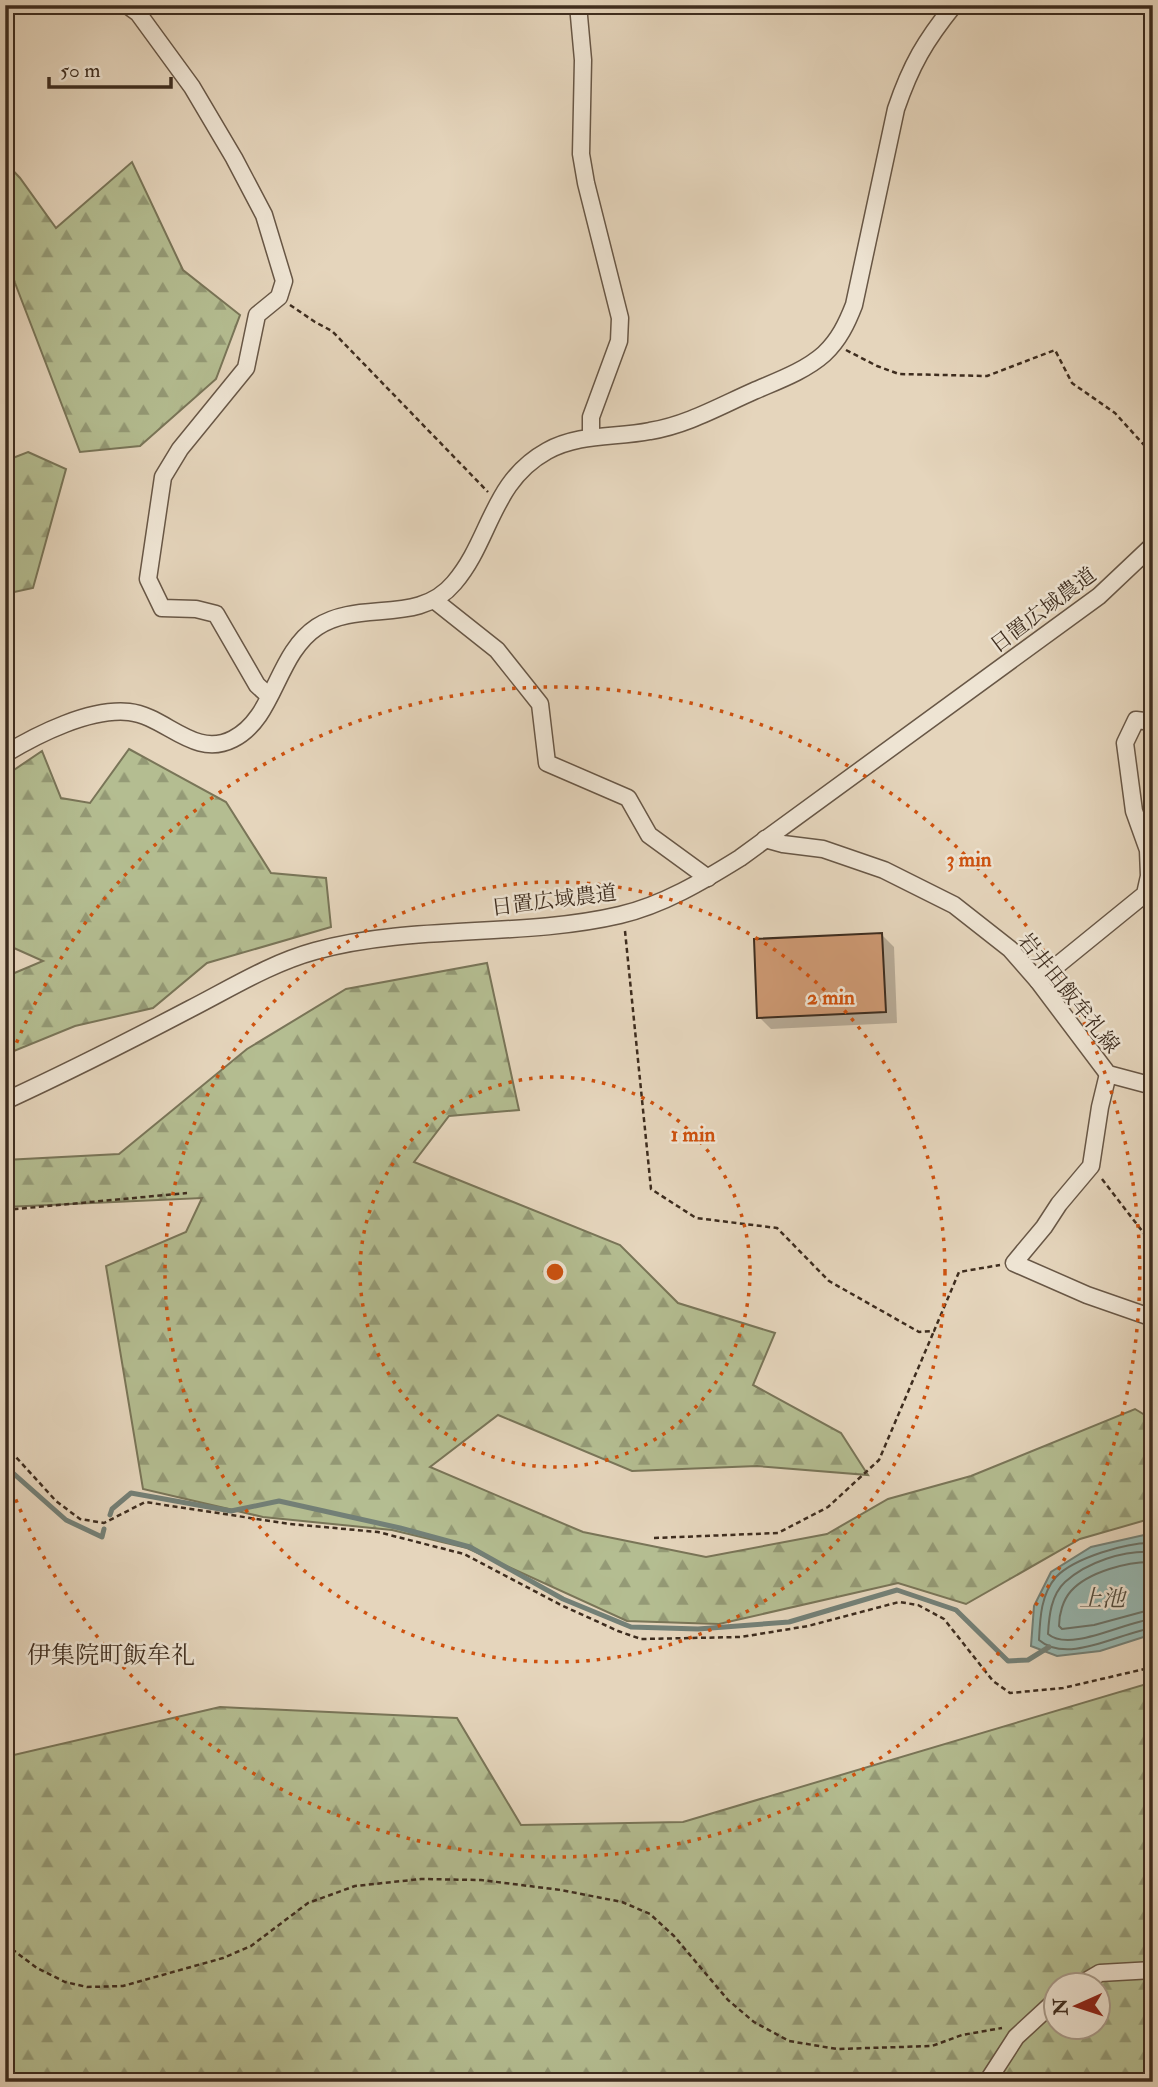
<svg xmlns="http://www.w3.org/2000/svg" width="1158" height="2087" viewBox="0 0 1158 2087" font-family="'IM FELL Double Pica','Noto Serif JP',serif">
<defs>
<pattern id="forest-firs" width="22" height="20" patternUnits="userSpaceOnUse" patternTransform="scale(1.75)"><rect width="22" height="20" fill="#b4bd91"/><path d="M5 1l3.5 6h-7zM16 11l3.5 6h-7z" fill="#949a76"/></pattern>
</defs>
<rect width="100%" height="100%" fill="#e5d5bc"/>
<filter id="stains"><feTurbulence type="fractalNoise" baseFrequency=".00286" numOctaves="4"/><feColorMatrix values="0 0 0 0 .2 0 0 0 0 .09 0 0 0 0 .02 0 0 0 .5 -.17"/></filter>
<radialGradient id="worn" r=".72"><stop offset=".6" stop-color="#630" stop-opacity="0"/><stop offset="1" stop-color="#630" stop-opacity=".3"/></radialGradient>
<g fill="url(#forest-firs)" stroke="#797558" stroke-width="2" fill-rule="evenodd">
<path d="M 5,162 L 20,178 L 56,228 L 132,162 L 183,270 L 240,315 L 216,379 L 140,446 L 80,452 L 15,283 L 5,251 Z"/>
<path d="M 28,452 L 66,469 L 33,588 L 5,594 L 5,461 Z"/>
<path d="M 129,749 L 226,802 L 271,873 L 326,878 L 331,927 L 207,963 L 153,1008 L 75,1026 L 14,1051 L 5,1050 L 5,977 L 43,961 L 5,944 L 5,776 L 42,751 L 61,798 L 90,803 Z"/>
<path d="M 487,963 L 519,1110 L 449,1116 L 414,1162 L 620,1245 L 678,1303 L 775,1333 L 753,1385 L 841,1433 L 868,1475 L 757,1466 L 632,1471 L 498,1415 L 430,1467 L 583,1532 L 706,1557 L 827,1534 L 888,1499 L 971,1476 L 1135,1409 L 1153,1420 L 1153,1518 L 1080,1539 L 966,1604 L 898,1583 L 719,1624 L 627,1621 L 467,1548 L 392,1530 L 263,1517 L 143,1489 L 106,1266 L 186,1232 L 202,1198 L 5,1207 L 5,1160 L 119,1154 L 247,1049 L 346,989 Z"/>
<path d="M 1153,1682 L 1153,2082 L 5,2082 L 5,1757 L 220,1707 L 457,1718 L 521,1825 L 683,1822 ZM 1056,1986 L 1098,1986 L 1098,2028 L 1056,2028 Z"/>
</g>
<path fill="#96b8b2" stroke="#738077" stroke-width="2" d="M 1144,1535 L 1153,1536 L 1153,1634 L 1100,1651 L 1057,1656 L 1031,1646 L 1034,1606 L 1051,1572 L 1091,1547 Z"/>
<path fill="#0003" d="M 882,935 L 894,947 L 897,1023 L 771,1029 L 759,1017 Z"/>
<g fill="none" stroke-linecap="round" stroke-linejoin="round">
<g stroke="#6a7268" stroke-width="2">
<path d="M 1153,1543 C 1127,1542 1074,1558 1056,1577 C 1041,1594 1040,1618 1039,1640 C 1068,1665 1121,1632 1153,1628"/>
<path d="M 1153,1552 C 1124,1550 1087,1562 1065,1582 C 1051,1595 1049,1616 1048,1634 C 1070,1653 1126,1621 1153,1619"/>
<path d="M 1153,1562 C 1129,1561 1088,1572 1071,1591 C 1063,1600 1059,1614 1059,1626 L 1062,1629 L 1094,1625 L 1153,1609"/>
</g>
<g stroke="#738077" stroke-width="5">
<path d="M 5,1466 L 66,1520 L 102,1537 L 104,1529"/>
<path d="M 110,1515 L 112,1509 L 131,1493 L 231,1511 L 279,1501 L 400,1528 L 470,1547 L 563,1599 L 631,1627 L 698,1629 L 789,1622 L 897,1590 L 956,1610 L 1008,1661 L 1028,1660 L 1049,1647"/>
</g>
</g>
<path fill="#cc9872" stroke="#3e2d1f" stroke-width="2" d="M 882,933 L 886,1012 L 757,1018 L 754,939 Z"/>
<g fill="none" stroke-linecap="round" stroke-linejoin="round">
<g stroke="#685746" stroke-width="19">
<g id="minor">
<path d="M 127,5 L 138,13 L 192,87 L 234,158 L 264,215 L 284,281 L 279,297 L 257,315 L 246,368 L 180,449 L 163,477 L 148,579 L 162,608 L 196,609 L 216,614 L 257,685 L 269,696"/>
<path d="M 578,5 L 583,60 L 581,154 L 586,183 L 620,318 L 619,341 L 591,417 L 591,436"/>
<path d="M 434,600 L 497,650 L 540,704 L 547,763 L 628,798 L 649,835 L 708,878"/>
<path d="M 5,754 C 38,734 90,708 129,712 C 166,716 194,759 233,739 C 275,718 276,654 317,627 C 360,599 418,626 454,583 C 491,540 491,482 547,451 C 580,433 615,438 650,431 C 687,425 720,406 754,391 C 777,381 805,371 824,354 C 839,340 847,323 854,305 L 896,109 C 911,65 925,41 954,5"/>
<path d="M 765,839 L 783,844 L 823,849 L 884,870 L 954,905 L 1010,949 L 1038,981 L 1108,1074 L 1153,1086"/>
<path d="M 1038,981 L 1145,894 L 1149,876 L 1148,850 L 1134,811 L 1125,743 L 1136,720 L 1153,722"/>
<path d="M 1108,1074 L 1100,1107 L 1091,1166 L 1059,1204 L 1044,1227 L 1014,1263 L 1087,1295 L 1153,1318"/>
<path d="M 5,1101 C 68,1072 129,1041 190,1009 C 231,988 271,963 315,951 C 413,924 522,938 620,915 C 663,905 703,881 740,858 L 1099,596 L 1153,545"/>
<path d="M 1078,1986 L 1100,1973 L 1153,1970"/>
<path d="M 987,2082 L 1016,2037 L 1056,2000"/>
</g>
</g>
<g stroke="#3e2d1f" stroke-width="2.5" stroke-dasharray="5 3.5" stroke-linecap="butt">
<path d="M 290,305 L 315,322 L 332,331 L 488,492"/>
<path d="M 846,350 L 877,366 L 899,374 L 987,376 L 1055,350 L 1072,383 L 1115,413 L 1153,455"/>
<path d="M 625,931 L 651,1189 L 696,1218 L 777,1228 L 829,1281 L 919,1332 L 934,1331 L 959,1272 L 1000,1265"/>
<path d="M 1102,1179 L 1149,1240 L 1153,1240"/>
<path d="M 5,1210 L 187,1193"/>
<path d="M 5,1445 L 56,1501 L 80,1519 L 104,1523 L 145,1502 L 290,1524 L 378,1532 L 464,1554 L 561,1605 L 618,1631 L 641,1639 L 741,1637 L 808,1626 L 899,1602 L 918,1605 L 944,1619 L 993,1681 L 1010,1693 L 1063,1688 L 1153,1667"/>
<path d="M 654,1538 L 778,1533 L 828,1507 L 879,1460 L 934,1331"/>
<path d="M 5,1944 L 37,1968 L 65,1982 L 87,1987 L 123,1986 L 223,1958 L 251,1946 L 308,1903 L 355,1886 L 421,1879 L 481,1880 L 561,1890 L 622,1902 L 650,1914 L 674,1936 L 728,2000 L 754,2022 L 789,2041 L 837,2049 L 932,2046 L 962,2035 L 1002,2028"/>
</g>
<use href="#minor" stroke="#eee4d3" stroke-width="16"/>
</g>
<g fill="none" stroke="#ce520f" stroke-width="3.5" stroke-dasharray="3.5 7">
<circle cx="555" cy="1272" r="195"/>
<circle cx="555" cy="1272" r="390"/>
<path d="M5 1072A585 585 0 1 1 5 1472"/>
</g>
<g text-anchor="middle" stroke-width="5" stroke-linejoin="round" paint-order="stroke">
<g font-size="21" fill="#3e2d1f" stroke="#eee4d3">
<text transform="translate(1043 610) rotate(-37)" y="7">日置広域農道</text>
<text transform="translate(554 900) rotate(-7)" y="7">日置広域農道</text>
<text transform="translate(1069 993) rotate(51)" y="7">岩井田飯牟礼線</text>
</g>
<g font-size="23" font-style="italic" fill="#50493c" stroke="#eee4d3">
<text x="1102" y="1606">上池</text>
</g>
<g font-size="24" fill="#3e2d1f" stroke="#eee4d3">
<text x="111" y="1663">伊集院町飯牟礼</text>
</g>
</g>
<circle cx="555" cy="1272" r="10" fill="#ce520f" stroke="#eee4d3" stroke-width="3.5"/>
<g font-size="21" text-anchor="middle" font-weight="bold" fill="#ce520f" stroke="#eee4d3" stroke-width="5" stroke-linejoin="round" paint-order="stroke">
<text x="969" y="866">3 min</text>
<text x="831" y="1004">2 min</text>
<text x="693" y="1141">1 min</text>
</g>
<rect width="1158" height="2087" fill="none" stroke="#e5d5bc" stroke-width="28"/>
<rect x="7" y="7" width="1144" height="2073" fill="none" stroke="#3e2d1f" stroke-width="3.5"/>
<rect x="14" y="14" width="1130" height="2059" fill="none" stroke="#3e2d1f" stroke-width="2"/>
<g transform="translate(1077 2006) rotate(267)"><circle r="33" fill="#eee4d3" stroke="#a89b8b" stroke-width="2"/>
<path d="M0-5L12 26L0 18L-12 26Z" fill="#8f2418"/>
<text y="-10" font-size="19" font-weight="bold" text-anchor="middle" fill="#3e2d1f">N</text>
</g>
<path d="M49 77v10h122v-10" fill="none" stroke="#3e2d1f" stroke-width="3.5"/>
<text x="60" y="77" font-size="21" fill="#3e2d1f" stroke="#eee4d3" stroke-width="5" paint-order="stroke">50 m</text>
<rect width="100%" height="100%" filter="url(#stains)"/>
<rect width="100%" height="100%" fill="url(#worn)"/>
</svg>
